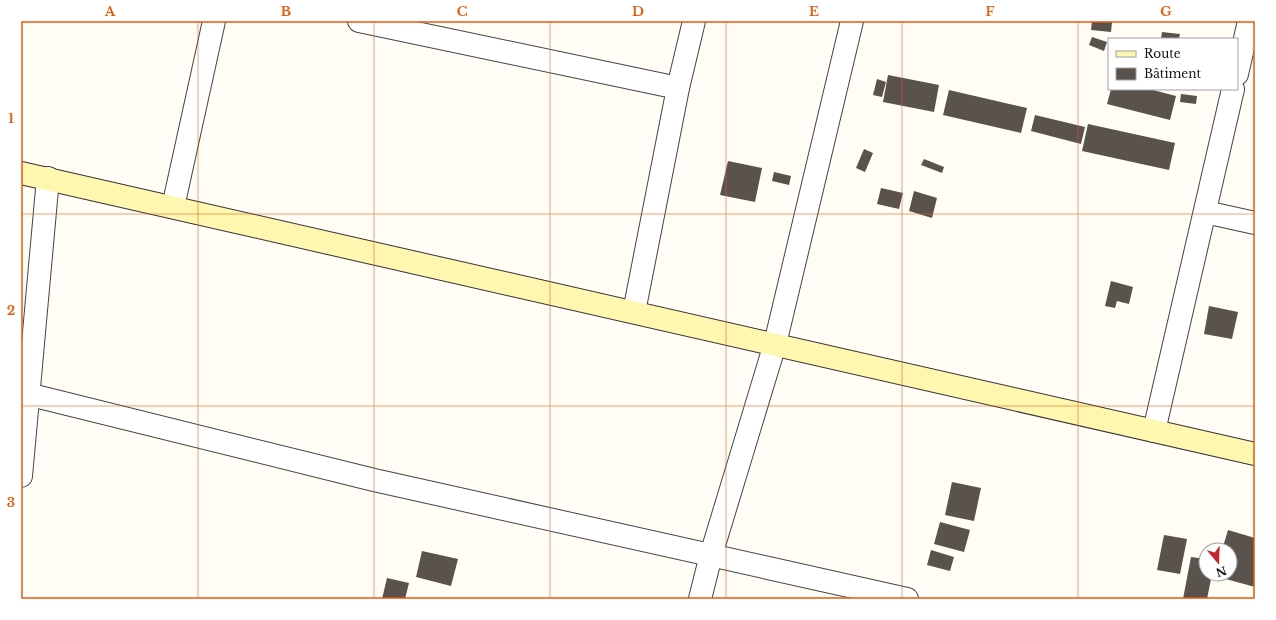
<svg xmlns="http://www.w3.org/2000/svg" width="1276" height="620" viewBox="0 0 1276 620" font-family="'Libre Baskerville',serif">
<rect width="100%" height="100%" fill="#fffdf5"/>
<g fill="#5a524d">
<path d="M 1092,21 L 1112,22 L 1111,32 L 1091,30 Z"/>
<path d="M 1162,32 L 1180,34 L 1179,39 L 1161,39 Z"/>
<path d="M 1092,37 L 1107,42 L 1104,51 L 1089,45 Z"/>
<path d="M 888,75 L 939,85 L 934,112 L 883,102 Z"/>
<path d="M 877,79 L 886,82 L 882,97 L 873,95 Z"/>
<path d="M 1111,89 L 1149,89 L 1176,96 L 1170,120 L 1107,104 Z"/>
<path d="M 949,90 L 1027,108 L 1021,133 L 943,115 Z"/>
<path d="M 1181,94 L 1197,96 L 1196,104 L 1180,102 Z"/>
<path d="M 1035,115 L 1085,127 L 1081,144 L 1031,131 Z"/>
<path d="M 1088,124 L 1175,143 L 1169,170 L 1082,151 Z"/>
<path d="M 864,149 L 873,153 L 865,172 L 856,168 Z"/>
<path d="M 924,159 L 944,167 L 942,173 L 921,165 Z"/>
<path d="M 728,161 L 762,168 L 755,202 L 720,195 Z"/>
<path d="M 774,172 L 791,176 L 789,185 L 772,181 Z"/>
<path d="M 881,188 L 903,193 L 899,209 L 877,204 Z"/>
<path d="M 914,191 L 937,198 L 932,218 L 909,211 Z"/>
<path d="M 1111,281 L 1133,287 L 1129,304 L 1117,301 L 1115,308 L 1105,306 Z"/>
<path d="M 1209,306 L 1238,312 L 1232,339 L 1204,334 Z"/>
<path d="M 952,482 L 981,488 L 974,521 L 945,515 Z"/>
<path d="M 940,522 L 970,530 L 964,552 L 934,544 Z"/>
<path d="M 1228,530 L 1255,538 L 1255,587 L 1215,576 L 1216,574 L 1230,574 L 1230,550 L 1222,550 Z"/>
<path d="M 1164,535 L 1187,539 L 1180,574 L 1157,570 Z"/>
<path d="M 931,550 L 954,557 L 950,571 L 927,565 Z"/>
<path d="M 422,551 L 458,559 L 451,586 L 416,577 Z"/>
<path d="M 1191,557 L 1206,559 L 1206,574 L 1212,574 L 1207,599 L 1183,599 Z"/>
<path d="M 387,578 L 409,583 L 405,599 L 382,599 Z"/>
</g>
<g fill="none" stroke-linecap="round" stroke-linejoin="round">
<g stroke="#444" stroke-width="24">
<g id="street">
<path d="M 359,21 L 678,88 L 634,312"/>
<path d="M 1237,74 L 1249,21"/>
<path d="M 678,88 L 694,21"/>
<path d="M 173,207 L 214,21"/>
<path d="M 1205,212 L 1255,223"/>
<path d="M 21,390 L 27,394 L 374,480 L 907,599"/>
<path d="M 1154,431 L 1233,89"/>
<path d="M 21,476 L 48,178"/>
<path d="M 700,599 L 711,555 L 775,344 L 852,21"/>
</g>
</g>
<g stroke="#333" stroke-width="24">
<path id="secondary" d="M 21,173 L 1255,454"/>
</g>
<use href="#street" stroke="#fff" stroke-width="22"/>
<use href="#secondary" stroke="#fff6b0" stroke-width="22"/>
</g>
<path fill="none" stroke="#e8590c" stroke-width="1" stroke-opacity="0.55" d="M 198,21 L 198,599M 374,21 L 374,599M 550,21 L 550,599M 726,21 L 726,599M 902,21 L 902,599M 1078,21 L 1078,599M 21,214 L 1255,214M 21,406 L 1255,406"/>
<rect width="1276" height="620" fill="none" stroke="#ffffff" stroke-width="44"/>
<rect x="1108" y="38" width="130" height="52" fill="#ffffff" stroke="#a0a0a0"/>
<rect x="1116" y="51" width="20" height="6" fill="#fff6b0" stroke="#a0a0a0"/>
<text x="1144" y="58" font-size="12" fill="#111111">Route</text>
<rect x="1116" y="68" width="20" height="12" fill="#5a524d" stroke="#a0a0a0"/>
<text x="1144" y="78" font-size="12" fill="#111111">Bâtiment</text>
<g transform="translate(1218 562) rotate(161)"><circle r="19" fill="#ffffff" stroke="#a0a0a0"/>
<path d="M0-3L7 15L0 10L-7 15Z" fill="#c4262e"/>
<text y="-6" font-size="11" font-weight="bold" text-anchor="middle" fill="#111111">N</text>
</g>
<rect x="22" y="22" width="1232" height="576" fill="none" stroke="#e8590c" stroke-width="1.5"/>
<g font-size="13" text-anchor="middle" font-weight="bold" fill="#e8590c">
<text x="110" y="16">A</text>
<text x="286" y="16">B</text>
<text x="462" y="16">C</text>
<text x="638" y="16">D</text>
<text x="814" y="16">E</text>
<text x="990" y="16">F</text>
<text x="1166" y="16">G</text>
<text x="11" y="123">1</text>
<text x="11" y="315">2</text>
<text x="11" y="507">3</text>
</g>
</svg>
